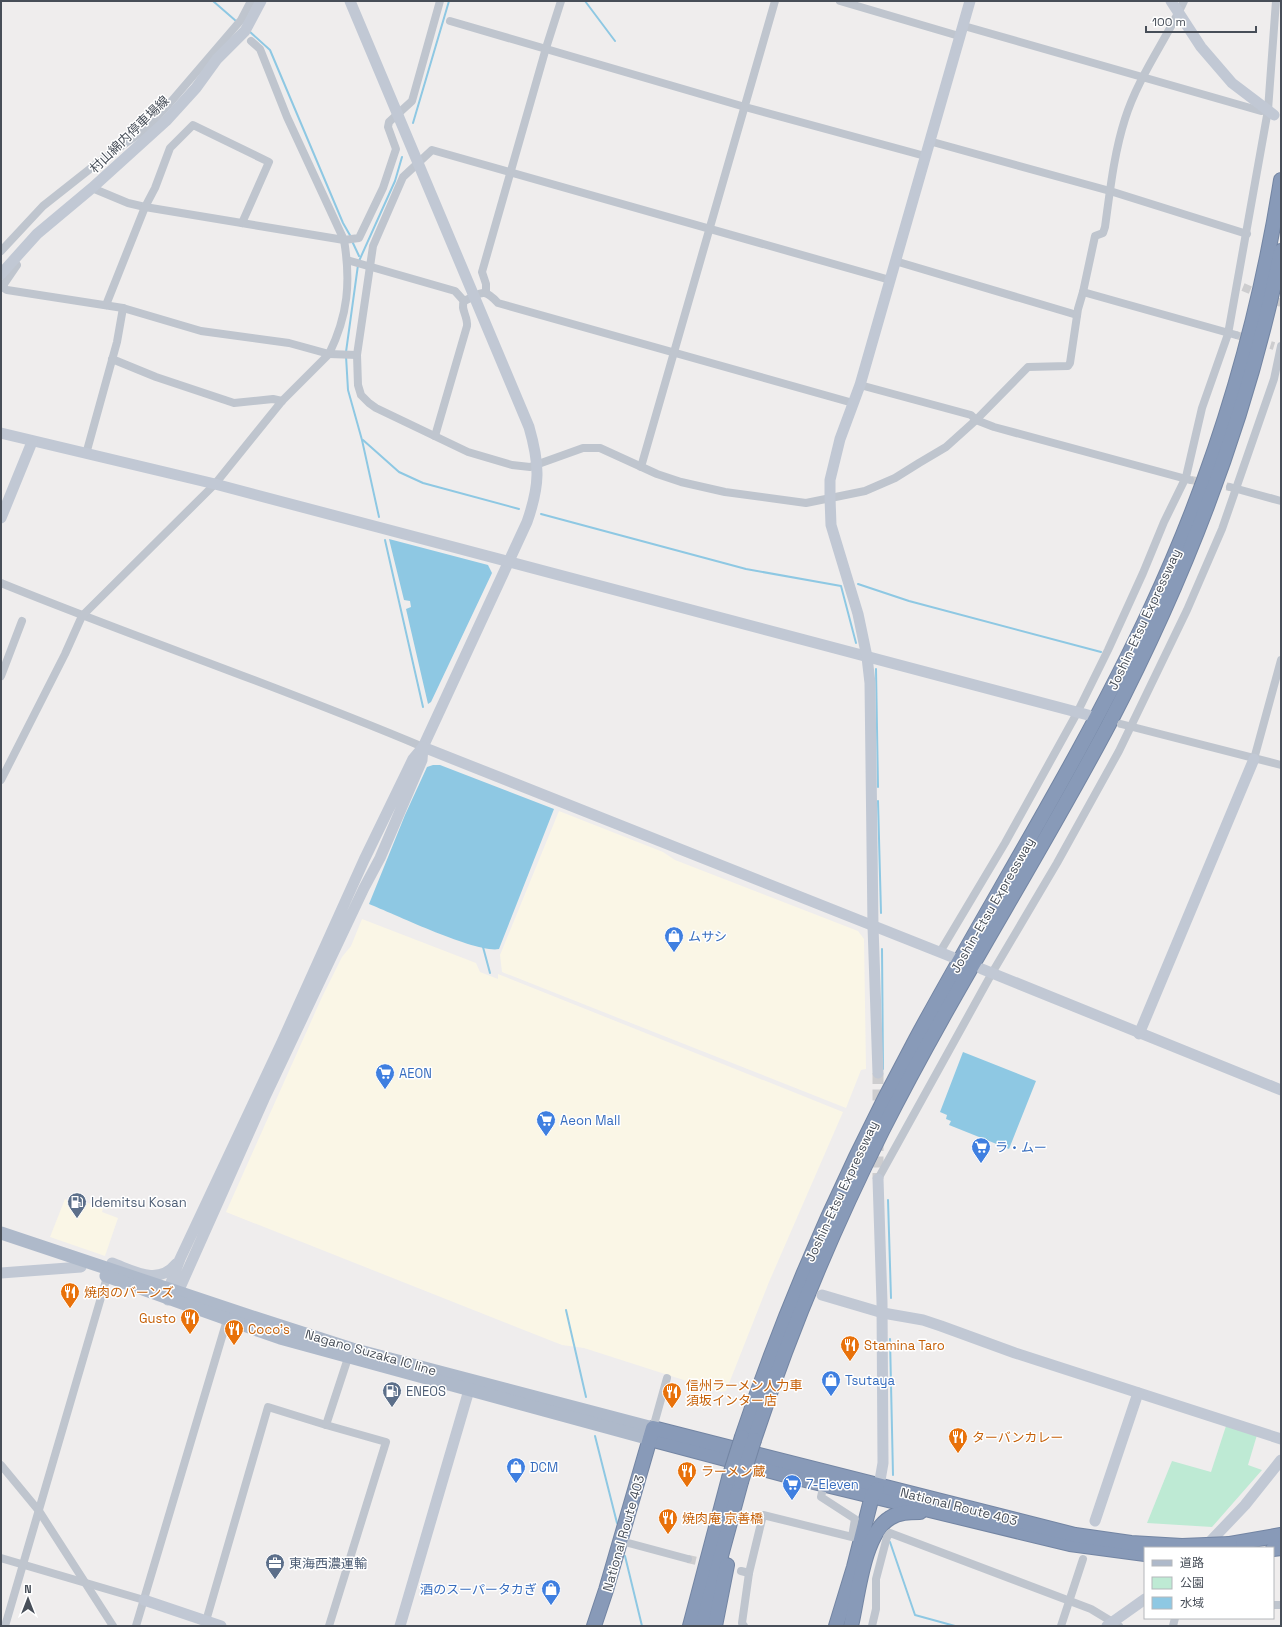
<svg xmlns="http://www.w3.org/2000/svg" width="1282" height="1627" viewBox="0 0 1282 1627" font-family="'Space Grotesk','Noto Sans JP',sans-serif">
<rect width="100%" height="100%" fill="#efeded"/>
<g fill="#faf6e6">
<path d="M 559,811 L 663,852 L 675,860 L 858,931 L 864,939 L 866,1069 L 861,1070 L 846,1108 L 502,972 L 500,955 Z"/>
<path d="M 362,919 L 476,963 L 480,972 L 498,979 L 498,974 L 843,1112 L 769,1282 L 726,1391 L 721,1392 L 584,1348 L 562,1345 L 226,1212 L 322,997 L 342,957 L 351,946 Z"/>
<path d="M 73,1198 L 103,1208 L 102,1212 L 118,1218 L 105,1256 L 50,1237 L 65,1199 L 72,1202 Z"/>
</g>
<path fill="#beead4" d="M 1226,1426 L 1257,1435 L 1248,1465 L 1262,1470 L 1212,1527 L 1147,1523 L 1172,1461 L 1211,1472 Z"/>
<g fill="#8ec8e3">
<path d="M 389,539 L 488,565 L 492,573 L 431,702 L 428,704 L 406,609 L 411,607 L 410,601 L 404,600 Z"/>
<path d="M 433,765 L 440,765 L 554,809 L 499,949 C 478,954 394,914 369,904 L 405,815 L 427,767 Z"/>
<path d="M 963,1052 L 1036,1081 L 1009,1149 L 949,1125 L 951,1121 L 946,1119 L 947,1115 L 940,1112 Z"/>
</g>
<g fill="none" stroke-linecap="round" stroke-linejoin="round">
<g stroke="#8ec8e3" stroke-width="2">
<path d="M 213,1 L 236,21"/>
<path d="M 585,1 L 615,41"/>
<path d="M 249,31 L 270,50 L 343,223 L 351,237"/>
<path d="M 413,123 L 449,1"/>
<path d="M 352,241 L 359,256"/>
<path d="M 359,261 L 395,181 L 402,157"/>
<path d="M 346,352 L 358,265"/>
<path d="M 346,356 L 348,390 L 362,440 L 379,517"/>
<path d="M 363,440 L 399,472 L 423,483 L 519,509"/>
<path d="M 541,514 L 746,569 L 841,586 L 856,643"/>
<path d="M 385,540 L 423,707"/>
<path d="M 858,584 L 909,601 L 1101,652"/>
<path d="M 876,669 L 878,787"/>
<path d="M 878,801 L 881,913"/>
<path d="M 483,947 L 490,973"/>
<path d="M 882,949 L 883,1069"/>
<path d="M 888,1200 L 891,1298"/>
<path d="M 566,1310 L 586,1397"/>
<path d="M 890,1339 L 893,1475"/>
<path d="M 595,1436 L 617,1523"/>
<path d="M 890,1542 L 915,1615 L 955,1626"/>
<path d="M 625,1556 L 642,1626"/>
</g>
<g stroke="#cdcdcf" stroke-width="8" stroke-dasharray="8 4" stroke-linecap="butt">
<path d="M 1243,287 L 1281,303"/>
<path d="M 1236,335 L 1274,346"/>
<path d="M 1191,480 L 1230,487"/>
<path d="M 688,1559 L 710,1564"/>
</g>
<g stroke="#cdcdcf" stroke-width="11" stroke-dasharray="11 5.5" stroke-linecap="butt">
<path d="M 878,1073 L 878,1111"/>
<path d="M 878,1140 L 878,1179"/>
</g>
<g stroke="#7385a3" stroke-width="16">
<g id="highway">
<path d="M 742,1437 C 788,1299 847,1167 916,1039 C 994,895 1082,757 1151,608 C 1214,473 1258,327 1281,180"/>
<path d="M 650,1439 L 793,1477 L 1070,1544 L 1145,1554"/>
<path d="M 754,1440 C 789,1334 832,1231 882,1131 C 952,992 1036,862 1109,724 C 1187,574 1248,417 1281,251"/>
<path d="M 1230,1544 L 1281,1535"/>
<path d="M 1273,1549 L 1281,1548"/>
<path d="M 594,1626 L 606,1590 L 653,1428 L 1075,1535 L 1131,1543 L 1182,1546"/>
<path d="M 690,1626 L 729,1478"/>
<path d="M 702,1626 L 741,1482"/>
<path d="M 715,1626 L 727,1565"/>
<path d="M 836,1626 L 854,1567 L 872,1496 L 877,1489"/>
<path d="M 851,1626 C 858,1597 863,1534 890,1518 C 899,1512 909,1512 920,1512"/>
</g>
</g>
<g stroke="#bfc5ce" stroke-width="8">
<path d="M 840,1 L 959,36"/>
<path d="M 450,21 L 745,107 L 925,156"/>
<path d="M 964,26 L 1261,111 L 1268,110"/>
<path d="M 251,41 L 260,49 L 287,117 L 344,240"/>
<path d="M 929,141 L 1110,191 L 1247,234"/>
<path d="M 92,188 L 128,203 L 145,207 L 344,240"/>
<path d="M 1,251 L 43,206 L 100,161 L 146,129 L 169,104 L 241,20 L 251,1"/>
<path d="M 347,260 L 455,291 L 464,301 C 482,293 483,287 498,303 L 853,403"/>
<path d="M 895,261 L 1077,315"/>
<path d="M 890,280 L 432,150 L 403,177 L 373,246 L 357,355 L 358,385 L 361,395 L 369,403 L 376,408 L 468,452 L 512,465 L 530,467 L 583,448 L 600,448 L 657,474 L 681,482 L 725,492 L 806,503 L 865,491 L 895,478 L 919,463 L 946,447 L 976,420 L 1028,367 L 1068,366 L 1070,363 L 1078,309 L 1083,292 L 1095,236 L 1103,233 L 1105,227 C 1110,191 1114,153 1125,119 C 1138,77 1166,40 1184,1"/>
<path d="M 1083,292 L 1236,335"/>
<path d="M 486,293 L 486,284 L 482,272 L 546,48 L 561,1"/>
<path d="M 106,305 L 145,207 L 155,188 L 170,148 L 193,125 L 269,162 L 242,223"/>
<path d="M 357,355 L 329,354 C 348,315 351,282 344,240 L 359,238 L 383,188 L 396,149 L 388,127 L 389,122 L 412,101 L 440,1"/>
<path d="M 112,359 L 156,377 L 234,403 L 273,399 L 282,401"/>
<path d="M 860,385 L 971,415 L 976,420 L 994,427 L 1190,480"/>
<path d="M 435,436 L 467,326 C 468,316 460,309 464,301"/>
<path d="M 86,454 L 117,342 L 123,308"/>
<path d="M 641,467 L 775,1"/>
<path d="M 1230,487 L 1281,501"/>
<path d="M 1,583 C 141,640 284,688 423,747"/>
<path d="M 1,676 L 22,621"/>
<path d="M 1121,724 L 1281,765"/>
<path d="M 1254,759 L 1281,660"/>
<path d="M 1,780 L 65,654 L 82,616 L 215,484 L 282,401 L 329,354 L 289,343 L 201,331 L 123,308 L 7,290 L 2,287 L 17,265 L 13,260"/>
<path d="M 940,952 L 1005,843 L 1077,713 L 1108,650 L 1143,573 L 1164,522 L 1186,477 L 1202,408 L 1228,334 L 1268,110 L 1276,1"/>
<path d="M 878,1179 L 992,973 L 1057,863 L 1119,751 L 1187,610 L 1222,529 L 1274,379 L 1281,346"/>
<path d="M 653,1428 L 667,1378"/>
<path d="M 1,1465 L 39,1511 L 113,1626"/>
<path d="M 621,1541 L 688,1559"/>
<path d="M 1,1558 L 144,1600"/>
<path d="M 741,1571 L 749,1573"/>
<path d="M 1273,1605 L 1281,1605"/>
<path d="M 206,1621 L 268,1407 L 326,1425"/>
<path d="M 5,1626 L 107,1277"/>
<path d="M 136,1626 L 227,1320"/>
<path d="M 329,1626 L 386,1442 L 326,1425 L 348,1358"/>
<path d="M 744,1626 L 742,1623 L 749,1573 L 763,1515 L 852,1537 L 855,1519 L 821,1497 L 824,1484"/>
<path d="M 872,1626 L 876,1609 L 876,1579 L 887,1537 L 890,1533 L 1091,1609 L 1119,1626"/>
<path d="M 1061,1626 L 1083,1559"/>
<path d="M 1173,1626 L 1175,1618"/>
</g>
<g stroke="#c1c8d4" stroke-width="11">
<path d="M 350,1 L 529,427 C 540,465 540,485 527,522 L 423,747 L 952,957"/>
<path d="M 1171,1 L 1201,47 L 1232,83 L 1274,115"/>
<path d="M 1,274 L 37,234 L 92,188 L 166,121 L 196,88 L 217,59 L 245,31 L 261,1"/>
<path d="M 1,433 L 215,484 L 1088,715"/>
<path d="M 1,518 L 32,442"/>
<path d="M 423,747 L 422,760 L 380,858 L 364,888 L 264,1099 L 178,1292 L 168,1300 L 169,1288 L 180,1259 L 282,1042 L 364,860 L 413,759 Z"/>
<path d="M 982,969 L 1281,1090"/>
<path d="M 1139,1034 L 1254,759"/>
<path d="M 878,1073 L 873,926 L 870,683 L 867,657 L 858,614 L 831,525 L 830,498 L 830,480 L 840,439 L 860,385 L 970,1"/>
<path d="M 878,1179 L 882,1302 L 883,1463 L 879,1486"/>
<path d="M 112,1263 C 134,1271 158,1286 176,1264"/>
<path d="M 1,1273 L 81,1267"/>
<path d="M 822,1295 L 883,1313 L 923,1320 L 941,1326 L 1015,1353 L 1281,1439"/>
<path d="M 1095,1521 L 1138,1393"/>
<path d="M 1204,1548 L 1245,1505 L 1281,1460"/>
<path d="M 144,1600 L 221,1626"/>
<path d="M 400,1626 L 469,1390"/>
<path d="M 1107,1626 L 1145,1599"/>
</g>
<g stroke="#aeb9ca" stroke-width="13">
<path d="M 1,1233 L 262,1320 L 352,1349 L 653,1428"/>
<path d="M 106,1276 L 280,1338 L 650,1439"/>
</g>
<use href="#highway" stroke="#889ab8" stroke-width="14"/>
<g stroke="#7385a3" stroke-width="16" stroke-linecap="butt">
<g id="highway-bridge">
<path d="M 729,1478 L 742,1437"/>
<path d="M 741,1482 L 754,1440"/>
<path d="M 1182,1546 L 1230,1544"/>
</g>
</g>
<use href="#highway-bridge" stroke="#889ab8" stroke-width="14"/>
</g>
<defs>
<g id="shop-pin" transform="scale(1)"><path d="M0 17L-7.5 6A9.5 9.5 0 1 1 7.5 6Z" fill="#3f7fe0" stroke="#fff"/><path d="M-5-2.5h2.3a2.7 3.5 0 0 1 5.4 0H5L5.5 6h-11ZM-1.5-2.5h3a1.5 2.3 0 0 0-3 0Z" fill="#fff"/></g>
<g id="supermarket-pin" transform="scale(1)"><path d="M0 17L-7.5 6A9.5 9.5 0 1 1 7.5 6Z" fill="#3f7fe0" stroke="#fff"/><path d="M-6-5.5h2.5l.6 2H6L4.5 2H-2.5L-4.4-4H-6ZM-1.5 3.2a1.3 1.3 0 1 0 .1 0ZM3 3.2a1.3 1.3 0 1 0 .1 0Z" fill="#fff"/></g>
<g id="fuel-pin" transform="scale(1)"><path d="M0 17L-7.5 6A9.5 9.5 0 1 1 7.5 6Z" fill="#5c6f8a" stroke="#fff"/><path d="M-5.5-6h7V0h2V4h1.3V-2.5L3-4.5l.8-.8L6-3V5H2.5V1h-1V6h-7ZM-4.2-4.7v3.2H.2V-4.7Z" fill="#fff"/></g>
<g id="restaurant-pin" transform="scale(1)"><path d="M0 17L-7.5 6A9.5 9.5 0 1 1 7.5 6Z" fill="#e8710a" stroke="#fff"/><path d="M-5-6h1v4h1v-4h1v4h1v-4h1v5L-1.5 .5V6h-2V.5L-5-1ZM5-6V6H3V1.5H1.5Q1.5-4 5-6Z" fill="#fff"/></g>
<g id="office-pin" transform="scale(1)"><path d="M0 17L-7.5 6A9.5 9.5 0 1 1 7.5 6Z" fill="#5c6f8a" stroke="#fff"/><path d="M-6-3h4V-5.5h4V-3h4V5H-6ZM-1-4.5V-3h2v-1.5ZM-6 0V1H6V0Z" fill="#fff"/></g>
</defs>
<g fill-rule="evenodd">
<use href="#shop-pin" x="674" y="936"/>
<use href="#supermarket-pin" x="385" y="1073"/>
<use href="#supermarket-pin" x="546" y="1120"/>
<use href="#supermarket-pin" x="981" y="1147"/>
<use href="#fuel-pin" x="77" y="1202"/>
<use href="#restaurant-pin" x="70" y="1292"/>
<use href="#restaurant-pin" x="190" y="1318"/>
<use href="#restaurant-pin" x="234" y="1329"/>
<use href="#restaurant-pin" x="850" y="1345"/>
<use href="#shop-pin" x="831" y="1380"/>
<use href="#fuel-pin" x="392" y="1391"/>
<use href="#restaurant-pin" x="672" y="1392"/>
<use href="#restaurant-pin" x="958" y="1437"/>
<use href="#shop-pin" x="516" y="1467"/>
<use href="#restaurant-pin" x="687" y="1471"/>
<use href="#supermarket-pin" x="792" y="1484"/>
<use href="#restaurant-pin" x="668" y="1518"/>
<use href="#office-pin" x="275" y="1563"/>
<use href="#shop-pin" x="551" y="1589"/>
</g>
<g text-anchor="middle" stroke-width="3" stroke-linejoin="round" paint-order="stroke">
<g font-size="13" fill="#474e58" stroke="#fff">
<text transform="translate(129 134) rotate(-44)" y="5">村山綿内停車場線</text>
<text transform="translate(1144 619) rotate(-65)" y="5">Joshin-Etsu Expressway</text>
<text transform="translate(992 905) rotate(-60)" y="5">Joshin-Etsu Expressway</text>
<text transform="translate(841 1191) rotate(-65)" y="5">Joshin-Etsu Expressway</text>
<text transform="translate(371 1352) rotate(16)" y="5">Nagano Suzaka IC line</text>
<text transform="translate(959 1506) rotate(14)" y="5">National Route 403</text>
<text transform="translate(623 1533) rotate(-74)" y="5">National Route 403</text>
</g>
<g font-size="13" fill="#366cbe" stroke="#fff" text-anchor="start">
<text x="688" y="941">ムサシ</text>
<text x="399" y="1078">AEON</text>
<text x="560" y="1125">Aeon Mall</text>
<text x="995" y="1152">ラ・ムー</text>
<text x="845" y="1385">Tsutaya</text>
<text x="530" y="1472">DCM</text>
<text x="806" y="1489">7-Eleven</text>
<text x="537" y="1594" text-anchor="end">酒のスーパータカぎ</text>
</g>
<g font-size="13" fill="#4e5e75" stroke="#fff" text-anchor="start">
<text x="91" y="1207">Idemitsu Kosan</text>
<text x="406" y="1396">ENEOS</text>
<text x="289" y="1568">東海西濃運輸</text>
</g>
<g font-size="13" fill="#c56008" stroke="#fff" text-anchor="start">
<text x="84" y="1297">焼肉のバーンズ</text>
<text x="176" y="1323" text-anchor="end">Gusto</text>
<text x="248" y="1334">Coco's</text>
<text x="864" y="1350">Stamina Taro</text>
<text x="686" y="1390">信州ラーメン人力車<tspan x="686" dy="15">須坂インター店</tspan></text>
<text x="972" y="1442">ターバンカレー</text>
<text x="701" y="1476">ラーメン蔵</text>
<text x="682" y="1523">焼肉庵 京善橋</text>
</g>
</g>
<rect width="1282" height="1627" fill="none" stroke="#474e58" stroke-width="4"/>
<rect x="1144" y="1547" width="130" height="72" fill="#ffffff" stroke="#b5b8bc"/>
<rect x="1152" y="1560" width="20" height="6" fill="#aeb9ca" stroke="#b5b8bc"/>
<text x="1180" y="1567" font-size="12" fill="#474e58">道路</text>
<rect x="1152" y="1577" width="20" height="12" fill="#beead4" stroke="#b5b8bc"/>
<text x="1180" y="1587" font-size="12" fill="#474e58">公園</text>
<rect x="1152" y="1597" width="20" height="12" fill="#8ec8e3" stroke="#b5b8bc"/>
<text x="1180" y="1607" font-size="12" fill="#474e58">水域</text>
<g transform="translate(28 1599)" stroke="#ffffff" stroke-width="3" paint-order="stroke">
<path d="M0-3L7 15L0 10L-7 15Z" fill="#474e58"/>
<text y="-6" font-size="11" font-weight="bold" text-anchor="middle" fill="#474e58">N</text>
</g>
<path d="M1146 26v6h110v-6" fill="none" stroke="#474e58" stroke-width="2"/>
<text x="1152" y="26" font-size="12" fill="#474e58" stroke="#ffffff" stroke-width="3" paint-order="stroke">100 m</text>
</svg>
